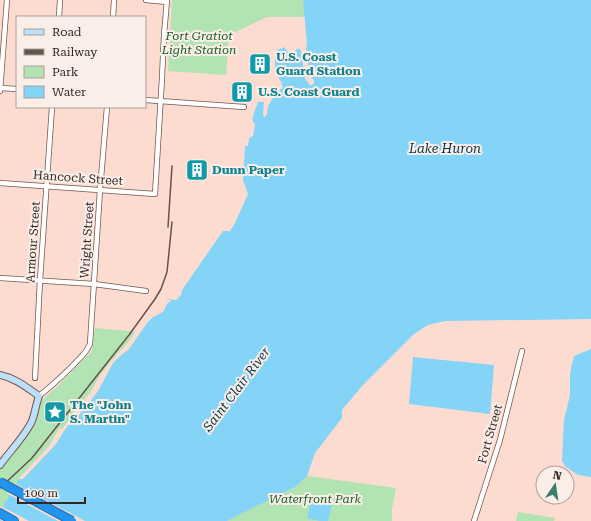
<svg xmlns="http://www.w3.org/2000/svg" width="591" height="521" viewBox="0 0 591 521" font-family="'Roboto Serif',serif">
<rect width="100%" height="100%" fill="#fcdcd0"/>
<g fill="#b1e3b3">
<path d="M 172,0 L 303,0 L 305,17 L 267,17 L 229,35 L 226,75 L 168,71 Z"/>
<path d="M 95,328 L 139,332 L 92,394 L 0,511 L 0,470 L 30,430 L 42,400 L 58,386 L 92,351 Z"/>
<path d="M 307,476 L 396,488 L 392,509 L 392,521 L 227,521 L 295,487 Z"/>
<path d="M 518,512 L 555,518 L 554,521 L 516,521 Z"/>
</g>
<g fill="#84d4f8">
<path d="M 303,0 L 591,0 L 591,319 L 445,321 L 428,325 L 414,334 L 363,385 L 342,410 L 342,418 L 315,453 L 307,476 L 295,487 L 227,521 L 0,521 L 0,511 L 19,479 L 21,478 L 63,432 L 75,416 L 111,364 L 128,346 L 139,332 L 167,299 L 176,300 L 181,295 L 182,290 L 223,231 L 230,231 L 234,225 L 248,194 L 243,180 L 245,146 L 248,146 L 249,138 L 253,136 L 255,124 L 252,120 L 255,110 L 258,102 L 265,102 L 282,84 L 275,70 L 275,52 L 281,48 L 281,49 L 284,47 L 290,54 L 298,48 L 301,50 L 305,78 L 310,85 L 314,81 L 309,74 L 306,48 L 307,44 Z"/>
<path d="M 591,349 L 591,477 L 578,475 L 566,467 L 562,461 L 564,420 L 570,395 L 570,374 L 572,364 L 574,356 Z"/>
<path d="M 413,357 L 494,365 L 490,414 L 409,404 Z"/>
<path d="M 316,501 L 332,505 L 328,521 L 320,521 L 307,518 L 310,505 Z"/>
</g>
<g fill="#fcdcd0">
<path d="M 283,45 L 285,45 L 291,52 L 297,48 L 297,47 L 298,46 L 303,49 L 306,77 L 312,83 L 312,81 L 307,74 L 304,47 L 306,48 L 309,74 L 314,81 L 314,83 L 312,85 L 310,85 L 305,78 L 301,50 L 298,48 L 290,55 Z"/>
<path d="M 280,81 L 283,87 L 274,96 L 268,106 L 267,114 L 265,117 L 263,116 L 264,100 L 273,87 L 279,83 L 278,82 Z"/>
<path d="M 162,299 L 172,300 L 167,304 L 163,312 L 153,317 L 147,323 L 129,349 L 120,356 L 113,363 L 98,391 L 81,413 L 77,417 L 75,416 L 63,432 L 62,434 L 56,444 L 23,479 L 19,479 L 18,478 L 20,477 L 49,446 L 59,429 L 61,428 L 62,429 L 72,416 L 72,414 L 90,393 L 101,374 L 111,361 L 120,351 L 127,344 L 146,316 L 152,312 L 158,302 Z"/>
<path d="M 14,483 L 85,521 L 58,521 L 8,494 Z"/>
<path d="M 1,506 L 29,521 L 3,521 L 0,520 L 0,508 Z"/>
</g>
<g fill="none" stroke-linecap="round" stroke-linejoin="round">
<g stroke="#72574d" stroke-width="6">
<g id="street">
<path d="M 146,0 L 167,2"/>
<path d="M 59,17 L 60,0"/>
<path d="M 113,17 L 114,0"/>
<path d="M 0,88 L 17,89"/>
<path d="M 0,91 L 7,0"/>
<path d="M 145,100 L 244,107"/>
<path d="M 0,183 L 155,194 L 162,78 L 164,35 L 167,0"/>
<path d="M 0,278 L 94,284 L 146,291"/>
<path d="M 35,378 L 40,280 L 52,107"/>
<path d="M 39,396 C 54,384 68,371 81,357 C 85,353 88,349 90,344 L 100,190 L 107,107"/>
<path d="M 474,521 L 500,440 L 522,351"/>
</g>
</g>
<g stroke="#72574d" stroke-width="8">
<path id="secondary" d="M 0,375 C 15,378 26,387 39,396 C 36,404 35,413 32,421 C 25,436 10,451 0,465"/>
</g>
<g stroke="#276ea8" stroke-width="10">
<path id="highway" d="M 0,513 L 14,521"/>
</g>
<use href="#street" stroke="#fff" stroke-width="4.5"/>
<use href="#secondary" stroke="#bcdffa" stroke-width="6"/>
<use href="#highway" stroke="#2194ef" stroke-width="8"/>
<g stroke="#65544e" stroke-width="1.5">
<path d="M 168,227 L 172,166"/>
<path d="M 0,488 L 32,458 L 129,335 L 155,299 L 161,289 L 167,272 L 172,222"/>
</g>
<g stroke="#276ea8" stroke-width="10" stroke-linecap="butt">
<path id="highway-bridge" d="M 0,482 L 72,521"/>
</g>
<use href="#highway-bridge" stroke="#2194ef" stroke-width="8"/>
</g>
<defs>
<g id="building-square" transform="scale(1.15)"><rect x="-9" y="-9" width="18" height="18" rx="4" fill="#0f9aa8" stroke="#fbeee9"/><path d="M-4-6H4V6H1V3H-1V6H-4ZM-2.5-4.3h1.7v1.8h-1.7ZM.8-4.3h1.7v1.8H.8ZM-2.5-1h1.7V.8h-1.7ZM.8-1h1.7V.8H.8Z" fill="#fff"/></g>
<g id="sight-square" transform="scale(1.15)"><rect x="-9" y="-9" width="18" height="18" rx="4" fill="#0f9aa8" stroke="#fbeee9"/><path d="M0-6L1.8-2.2L6-1.7L2.9 1.2L3.7 5.4L0 3.3L-3.7 5.4L-2.9 1.2L-6-1.7L-1.8-2.2Z" fill="#fff"/></g>
</defs>
<g fill-rule="evenodd">
<use href="#building-square" x="260" y="64"/>
<use href="#building-square" x="242" y="92"/>
<use href="#building-square" x="197" y="170"/>
<use href="#sight-square" x="55" y="412"/>
</g>
<g text-anchor="middle" stroke-width="4" stroke-linejoin="round" paint-order="stroke">
<g font-size="12" font-style="italic" fill="#166024" stroke="#fbeee9">
<text x="199" y="40">Fort Gratiot<tspan x="199" dy="14">Light Station</tspan></text>
<text x="315" y="503">Waterfront Park</text>
</g>
<g font-size="12" font-weight="bold" fill="#0d838f" stroke="#fbeee9" text-anchor="start">
<text x="276" y="61">U.S. Coast<tspan x="276" dy="14">Guard Station</tspan></text>
<text x="258" y="96">U.S. Coast Guard</text>
<text x="212" y="174">Dunn Paper</text>
<text x="70" y="409">The "John<tspan x="70" dy="14">S. Martin"</tspan></text>
</g>
<g font-size="12" fill="#332823" stroke="#fbeee9">
<text transform="translate(78 178) rotate(4)" y="4">Hancock Street</text>
<text transform="translate(87 240) rotate(-86)" y="4">Wright Street</text>
<text transform="translate(33 242) rotate(-86)" y="4">Armour Street</text>
<text transform="translate(490 434) rotate(-74)" y="4">Fort Street</text>
</g>
<g font-size="13" font-style="italic" fill="#003345" stroke="#fbeee9">
<text x="445" y="153">Lake Huron</text>
<text transform="translate(236 389) rotate(-53)" y="5">Saint Clair River</text>
</g>
</g>
<rect x="16" y="16" width="130" height="92" fill="#fbeee9" stroke="#ab9f9a"/>
<rect x="24" y="29" width="20" height="6" fill="#bcdffa" stroke="#ab9f9a"/>
<text x="52" y="36" font-size="12" fill="#332823">Road</text>
<rect x="24" y="49" width="20" height="6" fill="#65544e" stroke="#ab9f9a"/>
<text x="52" y="56" font-size="12" fill="#332823">Railway</text>
<rect x="24" y="66" width="20" height="12" fill="#b1e3b3" stroke="#ab9f9a"/>
<text x="52" y="76" font-size="12" fill="#332823">Park</text>
<rect x="24" y="86" width="20" height="12" fill="#84d4f8" stroke="#ab9f9a"/>
<text x="52" y="96" font-size="12" fill="#332823">Water</text>
<g transform="translate(555 485) rotate(13)"><circle r="19" fill="#fbeee9" stroke="#ab9f9a"/>
<path d="M0-3L7 15L0 10L-7 15Z" fill="#3d7e6d"/>
<text y="-6" font-size="11" font-weight="bold" text-anchor="middle" fill="#332823">N</text>
</g>
<path d="M18 497v6h67v-6" fill="none" stroke="#332823" stroke-width="2"/>
<text x="24" y="497" font-size="12" fill="#332823" stroke="#fbeee9" stroke-width="3" paint-order="stroke">100 m</text>
</svg>
